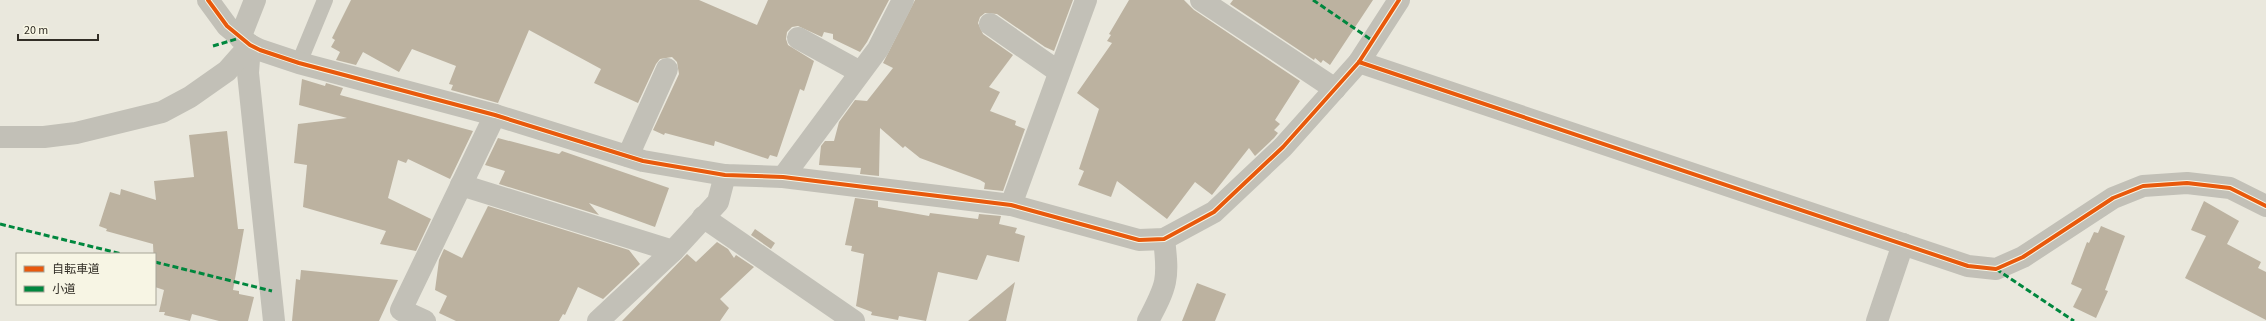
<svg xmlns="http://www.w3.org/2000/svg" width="2266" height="321" viewBox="0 0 2266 321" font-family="'Source Sans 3','Noto Sans JP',sans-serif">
<rect width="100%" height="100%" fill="#eae8dd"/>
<g fill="#bcb2a0">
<path d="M 351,0 L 699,0 L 757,25 L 768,0 L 889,0 L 867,42 L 860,52 L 833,39 L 833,34 L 824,32 L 822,37 L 798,26 L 792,27 L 787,32 L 786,39 L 788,45 L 814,61 L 804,91 L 800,89 L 777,157 L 770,155 L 768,159 L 715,141 L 714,146 L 665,133 L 664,135 L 653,130 L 679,74 L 677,62 L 672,57 L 660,59 L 656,64 L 638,103 L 594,83 L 601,69 L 529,30 L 498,103 L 451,90 L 453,85 L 449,84 L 456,66 L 412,49 L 399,72 L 363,52 L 356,65 L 336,60 L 340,52 L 331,47 L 335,40 L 332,38 Z"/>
<path d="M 915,0 L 1073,0 L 1054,51 L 1045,47 L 997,14 L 985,13 L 980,17 L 978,23 L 983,34 L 1013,55 L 989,87 L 1000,92 L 990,111 L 1016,121 L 1015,125 L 1025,129 L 1003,191 L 984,189 L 985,183 L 980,180 L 920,158 L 905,146 L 903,148 L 880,128 L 879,176 L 860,174 L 861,168 L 819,165 L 821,146 L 825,141 L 834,141 L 839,122 L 855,100 L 867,101 L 893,68 L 883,63 Z"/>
<path d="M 1129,0 L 1184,0 L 1194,10 L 1300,81 L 1275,120 L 1280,124 L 1274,130 L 1278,133 L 1274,138 L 1255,156 L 1249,148 L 1212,195 L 1195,182 L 1167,219 L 1117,181 L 1111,197 L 1078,185 L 1084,171 L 1079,169 L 1099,109 L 1077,93 L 1112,43 L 1107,41 L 1111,35 L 1109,34 Z"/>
<path d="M 1233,0 L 1373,0 L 1330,65 L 1323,60 L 1321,63 L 1315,58 L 1314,60 L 1230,4 Z"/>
<path d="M 302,79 L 325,86 L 326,83 L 343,88 L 340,95 L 473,131 L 450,179 L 408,159 L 406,163 L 398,160 L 388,198 L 431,219 L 416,251 L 380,244 L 386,231 L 303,207 L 307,165 L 294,163 L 298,124 L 347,118 L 299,105 Z"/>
<path d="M 227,131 L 238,229 L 244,229 L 233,290 L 239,291 L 239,294 L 254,297 L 248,321 L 219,321 L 192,314 L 190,321 L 164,315 L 165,312 L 159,312 L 164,290 L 155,287 L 153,244 L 106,231 L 107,229 L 99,226 L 110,192 L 120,195 L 121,189 L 156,200 L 154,181 L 194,177 L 189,135 Z"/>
<path d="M 498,138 L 559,154 L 562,151 L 669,188 L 655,227 L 589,203 L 599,215 L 499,184 L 505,171 L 485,165 Z"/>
<path d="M 855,198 L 878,201 L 878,207 L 929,216 L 930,213 L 978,219 L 979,214 L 1001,216 L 999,224 L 1017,228 L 1015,233 L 1025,236 L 1019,262 L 987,255 L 977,280 L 938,272 L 926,321 L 899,316 L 898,320 L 871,315 L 872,312 L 856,306 L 864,254 L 851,251 L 852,246 L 845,245 Z"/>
<path d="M 2204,201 L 2239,221 L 2227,244 L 2261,262 L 2258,268 L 2266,272 L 2266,320 L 2185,278 L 2206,236 L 2191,230 Z"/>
<path d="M 488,206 L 629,250 L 640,264 L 603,299 L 578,287 L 565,315 L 563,314 L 559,321 L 456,321 L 439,313 L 447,296 L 435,290 L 439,260 L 444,249 L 462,258 Z"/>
<path d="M 2101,226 L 2125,236 L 2105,290 L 2108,291 L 2096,318 L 2073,307 L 2082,289 L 2071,284 L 2087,242 L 2089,243 L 2094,232 L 2098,233 Z"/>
<path d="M 755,229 L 775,243 L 771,249 L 751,235 Z"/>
<path d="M 717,242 L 728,249 L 734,258 L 736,255 L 754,267 L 720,299 L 729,308 L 720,321 L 622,321 L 687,254 L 696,262 Z"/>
<path d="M 301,270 L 398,280 L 379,321 L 292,321 L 296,279 L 300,280 Z"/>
<path d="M 1015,282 L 1006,321 L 968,321 Z"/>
<path d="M 1197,283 L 1226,294 L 1215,321 L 1182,321 Z"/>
</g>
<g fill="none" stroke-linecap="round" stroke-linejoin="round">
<path stroke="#c2c0b7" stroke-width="16" d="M 299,63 L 325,0"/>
<g stroke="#c2c0b7" stroke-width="22">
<path d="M 208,0 L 227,26 L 250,45 L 260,50 L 299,63 L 495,115 L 643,161 L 725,175 L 783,177 L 1011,205 L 1139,240 L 1164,239 L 1214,212 L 1283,147 L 1359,62 L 1399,0"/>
<path d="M 1201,0 L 1335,89"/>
<path d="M 990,24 L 1059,72"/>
<path d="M 240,38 L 255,0"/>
<path d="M 798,38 L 860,72"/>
<path d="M 250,45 L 248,73 L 274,321"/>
<path d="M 1359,62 L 1968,266 L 1996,269 L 2023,257 L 2113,198 L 2143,186 L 2187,183 L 2230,188 L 2266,206"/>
<path d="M 0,137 L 44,137 L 76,133 L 162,112 L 190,97 L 227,71 L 250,45"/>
<path d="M 628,156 L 667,69"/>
<path d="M 783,177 L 878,49 L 903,0"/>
<path d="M 461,185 L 673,251"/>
<path d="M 1011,205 L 1086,0"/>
<path d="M 703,217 L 854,321"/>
<path d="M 425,321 L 401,310 L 495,115"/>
<path d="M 598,321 L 673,251 L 718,202 L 725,175"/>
<path d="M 1148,321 C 1167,285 1169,280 1164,239"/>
<path d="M 1877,321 L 1903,244"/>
</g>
<g stroke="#00873e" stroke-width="3" stroke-dasharray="6 3" stroke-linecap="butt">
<path d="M 1313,0 L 1373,41"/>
<path d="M 213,46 L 240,38"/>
<path d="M 0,224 L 122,254"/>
<path d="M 155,262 L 272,291"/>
<path d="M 1996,269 L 2074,321"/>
</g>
<g stroke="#f7f5e4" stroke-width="6">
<g id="cycleway">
<path d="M 208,0 L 227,26 L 250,45 L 260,50 L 299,63 L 495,115 L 643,161 L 725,175 L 783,177 L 1011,205 L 1139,240 L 1164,239 L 1214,212 L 1283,147 L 1359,62 L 1399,0"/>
<path d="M 1359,62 L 1968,266 L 1996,269 L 2023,257 L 2113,198 L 2143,186 L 2187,183 L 2230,188 L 2266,206"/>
</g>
</g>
<use href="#cycleway" stroke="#e8590c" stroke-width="4"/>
</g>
<rect x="16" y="253" width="140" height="52" fill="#f7f5e4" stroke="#a8a598"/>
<rect x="24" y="266" width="20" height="6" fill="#e8590c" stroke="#a8a598"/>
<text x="52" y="273" font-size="12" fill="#322e26">自転車道</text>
<rect x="24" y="286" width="20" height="6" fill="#00873e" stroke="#a8a598"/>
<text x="52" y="293" font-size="12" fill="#322e26">小道</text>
<path d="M18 34v6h80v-6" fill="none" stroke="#322e26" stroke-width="2"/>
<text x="24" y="34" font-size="12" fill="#322e26" stroke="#f7f5e4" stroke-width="3" paint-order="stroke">20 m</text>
</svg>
